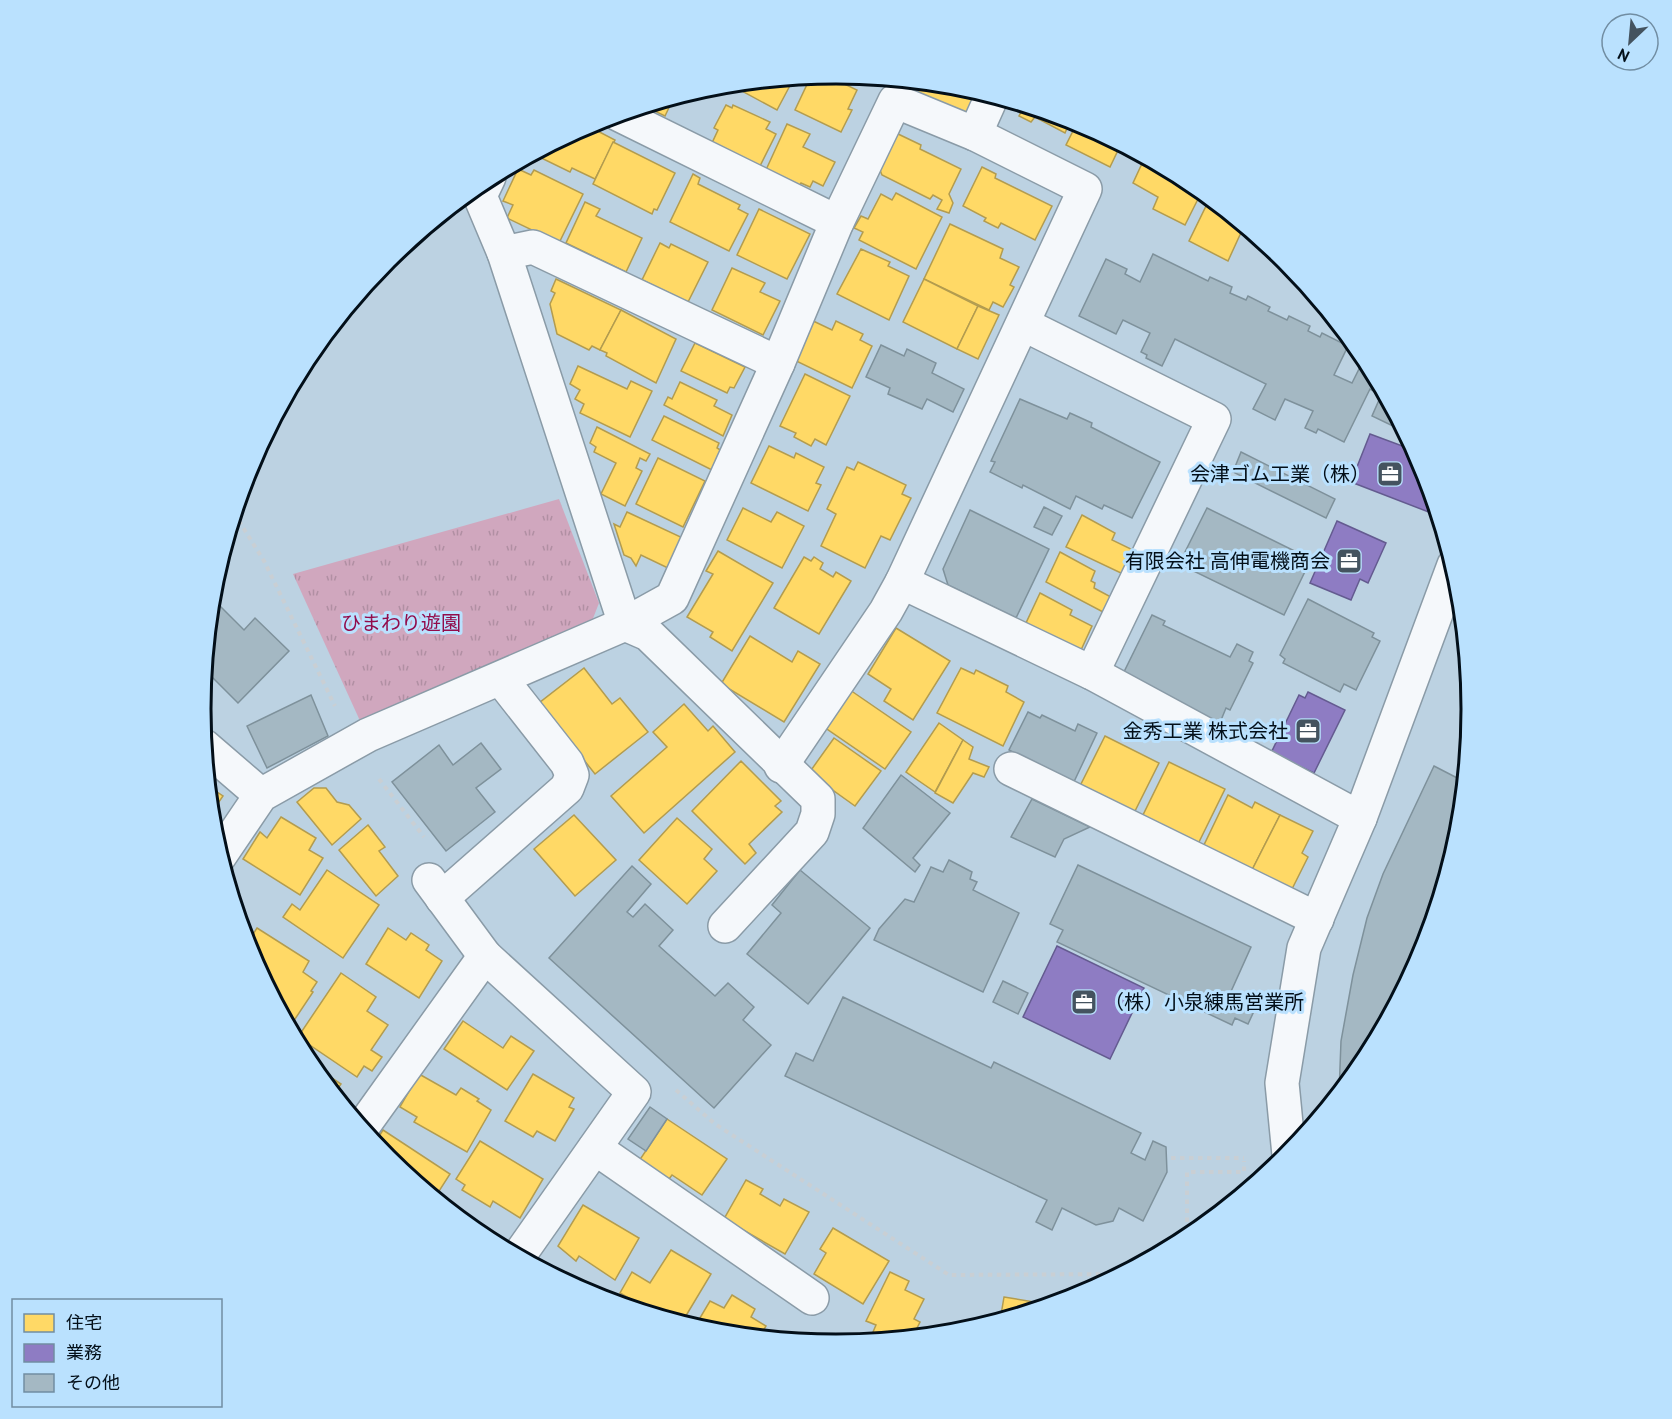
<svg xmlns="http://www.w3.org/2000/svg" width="1672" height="1419" viewBox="0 0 1672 1419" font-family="'PT Sans','Noto Sans JP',sans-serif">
<defs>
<pattern id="grass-tufts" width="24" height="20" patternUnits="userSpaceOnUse" patternTransform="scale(1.5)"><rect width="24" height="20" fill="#d0a7be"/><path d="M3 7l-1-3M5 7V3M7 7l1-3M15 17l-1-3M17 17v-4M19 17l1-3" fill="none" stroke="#b18fa3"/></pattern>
</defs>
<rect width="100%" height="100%" fill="#bcd2e2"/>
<path fill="url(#grass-tufts)" d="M 559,499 L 599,603 L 592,621 L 361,723 L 293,574 Z"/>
<g fill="#ffd966" stroke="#b39c4f" stroke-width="1.5">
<path d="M 835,74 L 838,81 L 857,90 L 848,109 L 852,110 L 841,132 L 795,110 L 811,76 Z"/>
<path d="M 794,78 L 777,110 L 738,89 L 740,83 Z"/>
<path d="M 883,78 L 960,86 L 977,91 L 966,114 L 957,118 L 881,82 Z"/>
<path d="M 674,97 L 665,116 L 644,106 Z"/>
<path d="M 726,105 L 732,108 L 733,105 L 770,122 L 766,129 L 776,134 L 760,166 L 712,143 L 718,130 L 714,128 Z"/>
<path d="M 1025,105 L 1071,119 L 1065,133 L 1035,117 L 1031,122 L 1019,116 Z"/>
<path d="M 1078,121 L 1121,144 L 1110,167 L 1066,145 Z"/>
<path d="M 787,124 L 810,134 L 803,147 L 835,162 L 823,186 L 813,181 L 810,187 L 801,183 L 799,187 L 765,172 Z"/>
<path d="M 586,125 L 615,140 L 595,179 L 572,168 L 570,172 L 533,154 Z"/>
<path d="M 896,133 L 921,145 L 920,149 L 961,169 L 949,194 L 953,203 L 949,213 L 937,209 L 942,200 L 933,195 L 930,199 L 882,175 L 880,170 Z"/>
<path d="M 613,142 L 675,173 L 657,210 L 654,209 L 652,214 L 593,184 Z"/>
<path d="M 1145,157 L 1190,181 L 1202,191 L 1185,225 L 1153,209 L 1158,197 L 1133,183 Z"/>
<path d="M 982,167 L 996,174 L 995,178 L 1052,206 L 1035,240 L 1001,223 L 998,228 L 984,221 L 986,218 L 963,206 Z"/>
<path d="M 518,169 L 531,175 L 534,170 L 583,194 L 559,243 L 507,218 L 513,205 L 503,201 Z"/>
<path d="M 693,174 L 700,178 L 698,184 L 740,205 L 738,209 L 748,214 L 729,251 L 670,222 Z"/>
<path d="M 896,193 L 942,217 L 916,269 L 859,240 L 863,232 L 854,228 L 861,216 L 868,219 L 881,194 L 892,200 Z"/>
<path d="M 1210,198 L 1244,226 L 1228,261 L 1189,241 Z"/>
<path d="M 585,202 L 600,209 L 596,216 L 642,238 L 626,272 L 566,243 Z"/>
<path d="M 759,209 L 810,234 L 787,279 L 737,255 Z"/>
<path d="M 950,224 L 1003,249 L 1000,258 L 1019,267 L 1010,285 L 1014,287 L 1003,307 L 993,302 L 989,310 L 924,279 Z"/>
<path d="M 660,243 L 669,248 L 671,244 L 708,262 L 688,302 L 642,280 Z"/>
<path d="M 861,249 L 890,262 L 888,266 L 909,276 L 889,320 L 837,294 Z"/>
<path d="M 732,268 L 765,283 L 760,292 L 780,301 L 763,335 L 712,310 Z"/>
<path d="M 556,279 L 621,310 L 600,350 L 592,346 L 589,350 L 557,334 L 550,304 L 555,293 L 551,291 Z"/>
<path d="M 924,279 L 978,306 L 957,349 L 903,322 Z"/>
<path d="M 978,306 L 999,315 L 978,359 L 957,349 Z"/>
<path d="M 621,310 L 676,339 L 656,383 L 606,356 L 607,353 L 600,350 Z"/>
<path d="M 809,319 L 832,330 L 836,321 L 863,334 L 860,340 L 872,346 L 852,388 L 790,358 Z"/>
<path d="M 695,343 L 745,367 L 734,388 L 730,387 L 727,393 L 681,371 Z"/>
<path d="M 578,366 L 627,389 L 631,381 L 652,391 L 630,437 L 580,413 L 584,404 L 575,399 L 580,390 L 570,384 Z"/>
<path d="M 805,374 L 850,396 L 826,445 L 815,439 L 811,446 L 794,437 L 796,433 L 780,426 Z"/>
<path d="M 680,382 L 717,400 L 714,406 L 732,415 L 723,436 L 664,405 L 668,397 L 672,399 Z"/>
<path d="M 664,416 L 719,443 L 717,448 L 722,451 L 712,470 L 652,440 Z"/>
<path d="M 597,427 L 650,454 L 646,461 L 640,458 L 636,468 L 642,471 L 625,506 L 601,494 L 616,463 L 594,452 L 596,447 L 590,443 Z"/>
<path d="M 769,446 L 794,458 L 796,453 L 824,467 L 816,483 L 821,485 L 808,511 L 751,483 Z"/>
<path d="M 658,458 L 705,481 L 683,527 L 636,504 Z"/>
<path d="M 858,462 L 906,485 L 902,494 L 911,498 L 890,540 L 881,536 L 865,568 L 821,546 L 836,514 L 827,509 L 847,467 L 854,470 Z"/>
<path d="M 743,508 L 771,522 L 777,512 L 804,526 L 782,568 L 727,540 Z"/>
<path d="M 627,512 L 685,539 L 670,569 L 641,555 L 636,566 L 631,558 L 624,555 L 614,524 L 620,527 Z"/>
<path d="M 1082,515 L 1115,533 L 1112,540 L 1133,550 L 1123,574 L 1066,547 Z"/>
<path d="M 718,551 L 773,583 L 732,651 L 710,637 L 713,632 L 687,617 L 713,574 L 706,571 Z"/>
<path d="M 1060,552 L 1095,571 L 1091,581 L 1095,583 L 1094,588 L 1111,597 L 1103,612 L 1046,582 Z"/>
<path d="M 804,557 L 811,561 L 814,557 L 823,563 L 820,569 L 833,577 L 836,572 L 851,581 L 819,634 L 774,608 Z"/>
<path d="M 1040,593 L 1072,610 L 1070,615 L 1092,626 L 1081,650 L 1026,623 Z"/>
<path d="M 896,628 L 950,661 L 913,720 L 884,701 L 891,689 L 868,674 Z"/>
<path d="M 750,636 L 792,662 L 798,651 L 820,664 L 784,722 L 721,684 Z"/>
<path d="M 584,668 L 612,704 L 620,698 L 648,732 L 595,774 L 539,703 Z"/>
<path d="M 961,668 L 974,674 L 976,670 L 1008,686 L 1006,692 L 1024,702 L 1003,746 L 937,713 Z"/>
<path d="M 850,690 L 911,732 L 885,769 L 824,727 Z"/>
<path d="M 684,704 L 708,731 L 713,726 L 735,752 L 644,833 L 611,796 L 667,747 L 653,732 Z"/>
<path d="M 939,723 L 963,740 L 935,792 L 906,772 Z"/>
<path d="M 1105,736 L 1159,763 L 1134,813 L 1080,786 Z"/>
<path d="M 834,738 L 881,771 L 855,806 L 809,773 Z"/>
<path d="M 963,740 L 973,747 L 969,759 L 989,767 L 984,777 L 973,773 L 953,803 L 935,793 Z"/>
<path d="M 741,761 L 781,801 L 775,806 L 782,812 L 749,844 L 756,853 L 745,864 L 692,811 Z"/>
<path d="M 1169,762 L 1225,789 L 1198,844 L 1142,817 Z"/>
<path d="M 208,786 L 223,796 L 210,815 Z"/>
<path d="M 314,788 L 326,788 L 337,802 L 349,805 L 361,819 L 332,845 L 297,802 Z"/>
<path d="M 1228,795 L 1252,808 L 1255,802 L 1280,815 L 1252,870 L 1203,847 Z"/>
<path d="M 574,815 L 616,860 L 575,896 L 534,849 Z"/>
<path d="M 1280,815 L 1313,831 L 1302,853 L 1308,857 L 1291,891 L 1252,870 Z"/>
<path d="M 281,817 L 316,838 L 309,850 L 323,858 L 300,895 L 243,859 L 260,832 L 267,838 Z"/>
<path d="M 677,818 L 712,849 L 704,859 L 717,871 L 687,904 L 639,860 Z"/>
<path d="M 368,825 L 385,847 L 379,851 L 398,876 L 376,896 L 339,850 Z"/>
<path d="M 327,870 L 379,905 L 343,958 L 283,917 L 292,904 L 300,910 Z"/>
<path d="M 257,928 L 309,961 L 303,972 L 317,982 L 311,991 L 313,992 L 293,1022 L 282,1015 L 248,953 L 246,945 Z"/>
<path d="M 388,928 L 406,940 L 411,933 L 429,945 L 426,950 L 442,961 L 419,998 L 366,964 Z"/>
<path d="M 341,973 L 376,997 L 367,1011 L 388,1025 L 371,1050 L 382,1057 L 372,1071 L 364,1066 L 357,1077 L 298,1037 Z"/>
<path d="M 463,1021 L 503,1048 L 511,1036 L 534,1051 L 507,1090 L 444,1049 Z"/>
<path d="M 306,1061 L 341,1084 L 333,1095 L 307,1063 Z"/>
<path d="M 419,1074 L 456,1095 L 461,1088 L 479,1099 L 477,1101 L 491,1110 L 467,1152 L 414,1122 L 417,1117 L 400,1107 Z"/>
<path d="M 533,1074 L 574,1098 L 569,1107 L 574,1109 L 555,1141 L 537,1131 L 533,1137 L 505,1121 Z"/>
<path d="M 667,1119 L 727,1159 L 702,1195 L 672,1175 L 666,1183 L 637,1164 Z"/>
<path d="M 383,1130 L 450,1174 L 434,1199 L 386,1159 L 374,1144 Z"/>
<path d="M 480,1141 L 543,1179 L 520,1218 L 493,1201 L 490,1207 L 462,1190 L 465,1185 L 456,1179 Z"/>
<path d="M 746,1180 L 763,1189 L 760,1194 L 780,1206 L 784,1199 L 809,1212 L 785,1254 L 724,1219 Z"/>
<path d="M 583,1205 L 639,1238 L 615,1280 L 579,1256 L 576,1261 L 558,1246 Z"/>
<path d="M 833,1228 L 889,1261 L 863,1304 L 814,1274 L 826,1253 L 820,1249 Z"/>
<path d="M 671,1250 L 711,1274 L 681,1324 L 663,1318 L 620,1293 L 632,1272 L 650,1283 Z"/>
<path d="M 890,1272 L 909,1281 L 905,1290 L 924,1299 L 914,1319 L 920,1322 L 912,1338 L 875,1342 L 870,1339 L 876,1325 L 866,1321 Z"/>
<path d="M 732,1295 L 755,1309 L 751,1317 L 766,1326 L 759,1338 L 712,1333 L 694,1328 L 710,1301 L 724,1308 Z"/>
<path d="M 1004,1297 L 1052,1305 L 1000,1321 Z"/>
</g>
<g fill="#8e7cc3" stroke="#645b90" stroke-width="1.5">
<path d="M 1370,434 L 1416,451 L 1424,466 L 1439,516 L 1351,482 Z"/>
<path d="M 1337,521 L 1386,543 L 1368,583 L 1360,579 L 1351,600 L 1310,583 Z"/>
<path d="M 1308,692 L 1345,710 L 1314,773 L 1271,753 L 1299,695 L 1305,698 Z"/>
<path d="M 1057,946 L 1144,988 L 1110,1059 L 1023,1017 Z"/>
</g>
<g fill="#a4b8c3" stroke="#7e919b" stroke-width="1.5">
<path d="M 1153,254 L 1208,281 L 1210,277 L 1232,287 L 1230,293 L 1246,300 L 1248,296 L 1270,307 L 1268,311 L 1287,320 L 1289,316 L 1310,326 L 1308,331 L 1320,337 L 1322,333 L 1348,346 L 1334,375 L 1352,383 L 1365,357 L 1380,385 L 1377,393 L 1370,389 L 1344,442 L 1318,429 L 1316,433 L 1305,428 L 1313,411 L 1285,399 L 1275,420 L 1253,409 L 1266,384 L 1175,339 L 1162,366 L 1146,358 L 1147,355 L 1141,352 L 1150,333 L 1123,320 L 1116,334 L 1079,316 L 1106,259 L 1127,269 L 1125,274 L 1140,282 Z"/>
<path d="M 881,345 L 904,356 L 907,349 L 936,363 L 932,373 L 964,389 L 953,412 L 927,399 L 922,409 L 888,394 L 890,388 L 866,377 Z"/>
<path d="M 1383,391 L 1401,424 L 1399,429 L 1372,416 Z"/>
<path d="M 1020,399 L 1067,419 L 1070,413 L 1092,423 L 1091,427 L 1160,462 L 1132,518 L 1104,505 L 1102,509 L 1076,496 L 1070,509 L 1023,485 L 1022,488 L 990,472 L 995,462 L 991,461 Z"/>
<path d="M 1241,452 L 1335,499 L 1326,518 L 1233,472 Z"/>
<path d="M 1044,507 L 1062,516 L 1052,535 L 1034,527 Z"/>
<path d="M 1207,508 L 1311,559 L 1284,615 L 1179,564 Z"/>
<path d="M 970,510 L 1049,549 L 1016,618 L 948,585 L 943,569 Z"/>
<path d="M 211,597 L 244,630 L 255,618 L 289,651 L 238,703 L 204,669 Z"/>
<path d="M 1308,599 L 1374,633 L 1372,637 L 1380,641 L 1356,690 L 1344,684 L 1340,692 L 1283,663 L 1285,659 L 1280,655 Z"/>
<path d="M 1152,615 L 1165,621 L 1163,625 L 1230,657 L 1237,644 L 1253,652 L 1249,661 L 1253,663 L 1230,710 L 1226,708 L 1219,725 L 1121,678 Z"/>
<path d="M 311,695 L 328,736 L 267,768 L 247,726 Z"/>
<path d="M 1028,712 L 1040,718 L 1042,715 L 1075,731 L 1078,724 L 1097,733 L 1072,786 L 1043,767 L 1009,750 Z"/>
<path d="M 481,743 L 501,769 L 476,788 L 495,812 L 446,851 L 392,782 L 439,745 L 453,765 Z"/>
<path d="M 1434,766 L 1465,782 L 1460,834 L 1423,953 L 1365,1063 L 1339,1094 L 1341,1041 L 1353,975 L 1367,918 L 1383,874 Z"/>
<path d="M 901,775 L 950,813 L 913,858 L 920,865 L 915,872 L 863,828 Z"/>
<path d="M 1032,799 L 1090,827 L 1064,839 L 1055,857 L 1011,837 Z"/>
<path d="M 949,860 L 972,872 L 970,879 L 977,882 L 973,890 L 1019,913 L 983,992 L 874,940 L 879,929 L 905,899 L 914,902 L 931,867 L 943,872 Z"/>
<path d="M 1078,865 L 1251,947 L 1229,996 L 1255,1009 L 1248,1024 L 1235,1018 L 1232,1025 L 1057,942 L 1063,930 L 1050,924 Z"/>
<path d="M 632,866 L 651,884 L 627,912 L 633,917 L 645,904 L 673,930 L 659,946 L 715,996 L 728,983 L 754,1007 L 743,1020 L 771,1045 L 714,1108 L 549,958 Z"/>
<path d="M 800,870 L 870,928 L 808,1004 L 747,954 L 781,913 L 772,905 Z"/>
<path d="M 1003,981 L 1028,993 L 1018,1014 L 993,1002 Z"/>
<path d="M 843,997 L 991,1068 L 994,1062 L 1141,1133 L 1131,1153 L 1145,1160 L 1153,1141 L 1166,1147 L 1167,1172 L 1143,1221 L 1119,1208 L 1113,1221 L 1096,1225 L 1062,1208 L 1052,1230 L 1036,1222 L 1047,1200 L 785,1076 L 796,1053 L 813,1061 Z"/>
<path d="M 650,1107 L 667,1119 L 646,1151 L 628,1139 Z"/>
</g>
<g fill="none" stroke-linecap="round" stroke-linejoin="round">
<g stroke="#8a9ba7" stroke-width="36">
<g id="minor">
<path d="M 618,114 L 837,222"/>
<path d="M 975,134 L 992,96"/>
<path d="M 489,177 L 480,196 L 504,253 L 625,624 L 648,634 L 818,799 L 818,814 L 812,832 L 725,926"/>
<path d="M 504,253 L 533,247 L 778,363"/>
<path d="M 1023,324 L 1214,419 L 1092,673"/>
<path d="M 902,582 L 1092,673 L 1360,818"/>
<path d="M 204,746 L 261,795"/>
<path d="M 1011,769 L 1317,919"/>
<path d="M 219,857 L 261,795 L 368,735 L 625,624 L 672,598 L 778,363 L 837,222 L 895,101 L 975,134 L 1085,189 L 902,582 L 886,611 L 781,766"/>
<path d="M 429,880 L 485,956 L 634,1092 L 518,1257"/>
<path d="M 442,898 L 567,788 L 572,775 L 567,763 L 501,679"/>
<path d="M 361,1129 L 485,956"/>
<path d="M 595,1148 L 812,1298"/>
<path d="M 1289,1155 L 1282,1083 L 1304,948 L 1360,818 L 1454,565"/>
</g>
</g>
<g stroke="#c9cfd4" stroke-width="4" stroke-dasharray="4.5 4.5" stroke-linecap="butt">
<path d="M 234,513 L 264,561 L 335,706"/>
<path d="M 379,779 L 424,837"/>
<path d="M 676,1090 L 715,1124 L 949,1275 L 1122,1274"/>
<path d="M 1171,1158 L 1244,1158"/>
<path d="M 1187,1240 L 1187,1172 L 1244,1172 L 1244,1161"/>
</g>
<use href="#minor" stroke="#f5f8fb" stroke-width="33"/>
</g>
<defs>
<g id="office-square" transform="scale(1.35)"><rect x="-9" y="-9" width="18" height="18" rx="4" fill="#44535f" stroke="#bae1fe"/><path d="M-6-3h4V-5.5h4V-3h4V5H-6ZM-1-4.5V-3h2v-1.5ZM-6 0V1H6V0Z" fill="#fff"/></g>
</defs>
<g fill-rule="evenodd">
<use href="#office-square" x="1390" y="474"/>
<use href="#office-square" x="1349" y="561"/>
<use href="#office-square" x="1308" y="731"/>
<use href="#office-square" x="1084" y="1002"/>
</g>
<g text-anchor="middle" stroke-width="6" stroke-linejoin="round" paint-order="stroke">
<g font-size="20" fill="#030f19" stroke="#bae1fe" text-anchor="end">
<text x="1370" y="481">会津ゴム工業（株）</text>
<text x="1330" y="568">有限会社 高伸電機商会</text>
<text x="1288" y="738">金秀工業 株式会社</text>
<text x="1104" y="1009" text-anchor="start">（株）小泉練馬営業所</text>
</g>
<g font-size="20" fill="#920c4b" stroke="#bae1fe">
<text x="401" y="630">ひまわり遊園</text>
</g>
</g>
<path d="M0 0H1672V1419H0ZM211 709a625 625 0 1 1 1250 0a625 625 0 1 1-1250 0Z" fill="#bae1fe" fill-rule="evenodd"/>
<path fill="none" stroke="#030f19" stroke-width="3" d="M211 709a625 625 0 1 1 1250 0a625 625 0 1 1-1250 0Z"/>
<rect x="12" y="1299" width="210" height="108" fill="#bae1fe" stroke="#718da2" stroke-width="1.5"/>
<rect x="24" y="1314" width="30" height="18" fill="#ffd966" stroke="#718da2" stroke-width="1.5"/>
<text x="66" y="1329" font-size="18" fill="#030f19">住宅</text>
<rect x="24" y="1344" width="30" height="18" fill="#8e7cc3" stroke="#718da2" stroke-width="1.5"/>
<text x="66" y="1359" font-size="18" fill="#030f19">業務</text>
<rect x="24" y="1374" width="30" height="18" fill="#a4b8c3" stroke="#718da2" stroke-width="1.5"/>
<text x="66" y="1389" font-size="18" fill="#030f19">その他</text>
<g transform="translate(1630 42) rotate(206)"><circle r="28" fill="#bae1fe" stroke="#718da2" stroke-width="1.5"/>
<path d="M0-4.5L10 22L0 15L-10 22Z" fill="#44535f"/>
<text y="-9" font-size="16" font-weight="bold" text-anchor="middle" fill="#030f19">N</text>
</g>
</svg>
